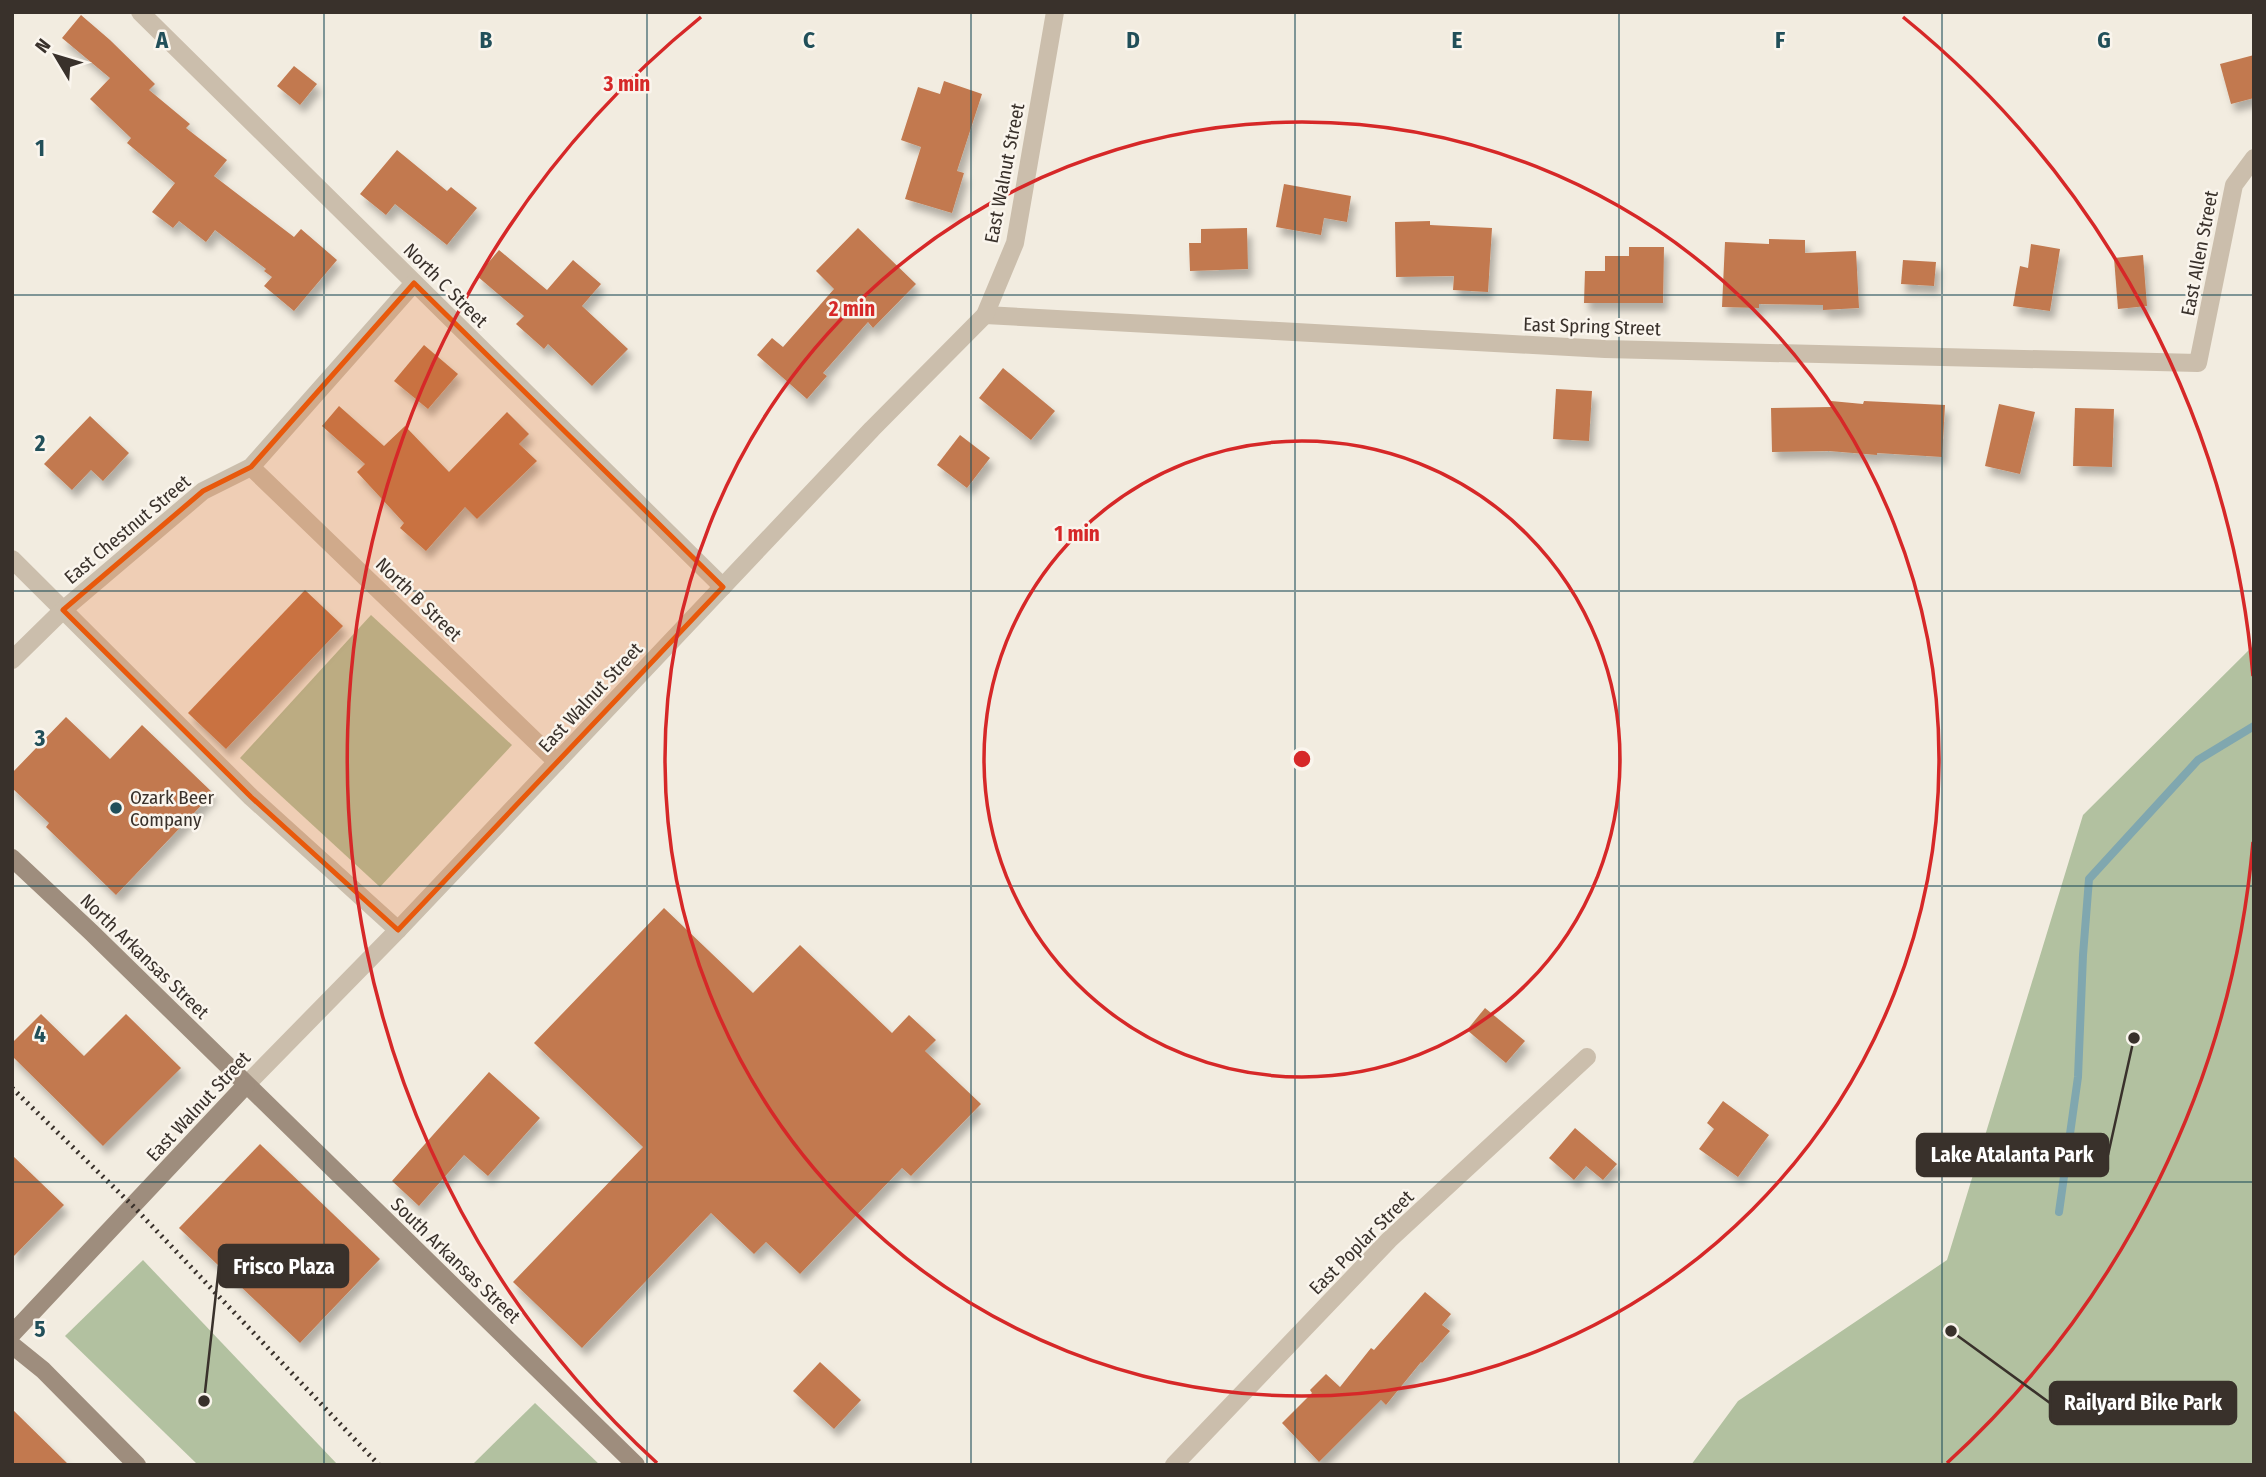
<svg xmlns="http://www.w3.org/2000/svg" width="2266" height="1477" viewBox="0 0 2266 1477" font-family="'Fira Sans Condensed',sans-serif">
<defs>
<filter id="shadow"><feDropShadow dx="4.5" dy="8" stdDeviation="3.5" flood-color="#0004"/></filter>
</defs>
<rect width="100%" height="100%" fill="#f2ece0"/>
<g fill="#b2c1a0">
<path d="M 371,615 L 512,745 L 380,887 L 240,758 Z"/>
<path d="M 2254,645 L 2254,1465 L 1691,1465 L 1738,1401 L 1947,1260 L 2083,815 Z"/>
<path d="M 143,1260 L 338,1465 L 198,1465 L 65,1336 Z"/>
<path d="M 535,1403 L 600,1465 L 472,1465 Z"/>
</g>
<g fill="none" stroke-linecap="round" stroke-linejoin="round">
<path stroke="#80a7af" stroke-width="8" d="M 2059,1212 L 2078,1077 L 2083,955 L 2089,879 L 2198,760 L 2254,726"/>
</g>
<g fill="#c2794f" filter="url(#shadow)">
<path d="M 81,15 L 110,40 L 155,84 L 149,90 L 190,124 L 186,128 L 227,160 L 214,176 L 294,237 L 301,229 L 337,260 L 294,311 L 264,286 L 272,277 L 264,271 L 266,269 L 215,230 L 206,242 L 179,221 L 173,228 L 152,212 L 175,183 L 127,143 L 131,138 L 90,99 L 110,78 L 62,38 Z"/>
<path d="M 2254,55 L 2254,98 L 2231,104 L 2220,64 Z"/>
<path d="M 294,66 L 317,84 L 300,105 L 277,86 Z"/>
<path d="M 944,81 L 982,94 L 957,171 L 964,173 L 952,213 L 905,199 L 921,147 L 901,140 L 918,87 L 940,94 Z"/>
<path d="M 397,150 L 447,191 L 451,187 L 477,208 L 447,245 L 395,204 L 386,215 L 360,194 Z"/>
<path d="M 1284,184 L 1351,196 L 1347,222 L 1324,218 L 1321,235 L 1276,227 Z"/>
<path d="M 1430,221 L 1430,225 L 1492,228 L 1488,292 L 1453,290 L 1454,276 L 1396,277 L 1395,222 Z"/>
<path d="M 858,228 L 916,284 L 873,328 L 868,322 L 823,373 L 827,376 L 807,399 L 757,355 L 772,338 L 783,347 L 834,289 L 816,271 Z"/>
<path d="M 1247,228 L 1248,269 L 1190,271 L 1189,243 L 1201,243 L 1201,229 Z"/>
<path d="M 1769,239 L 1805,240 L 1805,253 L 1856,251 L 1859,308 L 1823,310 L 1823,305 L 1759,304 L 1759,308 L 1722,307 L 1725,242 L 1769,244 Z"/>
<path d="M 2031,244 L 2060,249 L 2050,311 L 2013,306 L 2020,266 L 2028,268 Z"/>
<path d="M 1629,247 L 1664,247 L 1663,303 L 1584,303 L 1585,271 L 1605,271 L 1605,256 L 1629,256 Z"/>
<path d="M 499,250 L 547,290 L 573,260 L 601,284 L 582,306 L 628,349 L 592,386 L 548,344 L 544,349 L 516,324 L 524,316 L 477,276 Z"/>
<path d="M 2143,255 L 2147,306 L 2118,309 L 2114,258 Z"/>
<path d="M 1903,260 L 1936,262 L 1934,286 L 1901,284 Z"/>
<path d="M 424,345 L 458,374 L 428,409 L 394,381 Z"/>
<path d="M 1003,368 L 1055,411 L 1031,440 L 979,398 Z"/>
<path d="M 1556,389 L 1592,391 L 1589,441 L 1553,439 Z"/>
<path d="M 1831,401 L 1863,404 L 1864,401 L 1945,405 L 1942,457 L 1877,453 L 1877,455 L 1829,451 L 1772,452 L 1771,408 L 1831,407 Z"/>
<path d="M 1999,404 L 2035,412 L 2020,474 L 1985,466 Z"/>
<path d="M 339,406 L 384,446 L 405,426 L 449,472 L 507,412 L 529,434 L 519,444 L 537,461 L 477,519 L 465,507 L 426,551 L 400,528 L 404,523 L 357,472 L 365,464 L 322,426 Z"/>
<path d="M 2075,408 L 2114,409 L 2112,467 L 2073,466 Z"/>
<path d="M 90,416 L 129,453 L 103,481 L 91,470 L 72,490 L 44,464 Z"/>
<path d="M 960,435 L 990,458 L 967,488 L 937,465 Z"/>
<path d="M 305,590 L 343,626 L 226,749 L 188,713 Z"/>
<path d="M 66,717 L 110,759 L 142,725 L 213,793 L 116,895 L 46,827 L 49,823 L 12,788 L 12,773 Z"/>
<path d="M 664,908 L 753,993 L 800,945 L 892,1033 L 909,1015 L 936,1040 L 925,1051 L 981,1104 L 911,1176 L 902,1168 L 800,1274 L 766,1242 L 754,1254 L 711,1213 L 582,1348 L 513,1282 L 643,1147 L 534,1043 Z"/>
<path d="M 1485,1008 L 1525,1041 L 1506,1063 L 1467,1030 Z"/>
<path d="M 41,1014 L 84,1056 L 126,1014 L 181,1068 L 103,1146 L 12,1056 L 12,1043 Z"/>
<path d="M 489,1072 L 540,1118 L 488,1176 L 464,1155 L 419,1206 L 392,1181 Z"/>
<path d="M 1723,1101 L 1769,1135 L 1738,1177 L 1699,1149 L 1714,1129 L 1707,1123 Z"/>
<path d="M 1575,1128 L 1617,1164 L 1603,1180 L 1586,1166 L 1574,1180 L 1549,1158 Z"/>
<path d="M 260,1144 L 380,1259 L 300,1343 L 179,1228 Z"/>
<path d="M 12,1155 L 64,1205 L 12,1258 Z"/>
<path d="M 1425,1292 L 1451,1314 L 1442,1325 L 1450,1331 L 1422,1363 L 1421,1362 L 1386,1405 L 1381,1400 L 1319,1462 L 1282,1423 L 1312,1393 L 1310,1390 L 1326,1374 L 1340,1387 L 1371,1348 L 1374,1350 Z"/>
<path d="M 820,1362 L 861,1400 L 834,1429 L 793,1391 Z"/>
<path d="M 12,1409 L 69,1465 L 12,1465 Z"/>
</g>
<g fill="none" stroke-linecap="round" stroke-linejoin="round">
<g stroke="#cbbeac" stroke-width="18">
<path d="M 140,12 L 723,587"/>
<path d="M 985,315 L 1605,349 L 2198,363 L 2234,185 L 2254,158"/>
<path d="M 251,467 L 557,762"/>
<path d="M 12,559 L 251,797 L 398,930"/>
<path d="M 12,660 L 63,610 L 203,491 L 251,467 L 414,283"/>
<path d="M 246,1085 L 398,930 L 872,429 L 985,315 L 1015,243 L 1055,12"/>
<path d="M 1174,1465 L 1389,1240 L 1587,1057"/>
</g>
<g stroke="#9e8d7d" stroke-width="18">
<path d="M 12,858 L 91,932 L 636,1465"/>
<path d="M 12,1334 L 246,1085"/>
<path d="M 12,1345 L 43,1370 L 137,1465"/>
</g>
<path stroke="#39312b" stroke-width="5" stroke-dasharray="2 5" stroke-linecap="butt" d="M 12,1088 L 133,1206 L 379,1465"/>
</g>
<path fill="#e8590c" fill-opacity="0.2" stroke="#e8590c" stroke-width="5" stroke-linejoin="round" d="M 414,283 L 723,587 L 398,930 L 251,797 L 63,610 L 203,491 L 251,467 Z"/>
<path fill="none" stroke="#214f59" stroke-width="2" stroke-opacity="0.55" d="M 324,12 L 324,1465M 647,12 L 647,1465M 971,12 L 971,1465M 1295,12 L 1295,1465M 1619,12 L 1619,1465M 1942,12 L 1942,1465M 12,295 L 2254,295M 12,591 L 2254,591M 12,886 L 2254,886M 12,1182 L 2254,1182"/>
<g fill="none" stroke="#d62828" stroke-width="3.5">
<circle cx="1302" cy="759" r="318"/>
<circle cx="1302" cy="759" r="637"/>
<path d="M2253 842A955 955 0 0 1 1947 1463M657 1463A955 955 0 0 1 701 17M1903 17A955 955 0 0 1 2253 676"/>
</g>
<circle fill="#214f59" stroke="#faf5ed" stroke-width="2.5" cx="116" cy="808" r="7"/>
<g text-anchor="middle" stroke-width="5" stroke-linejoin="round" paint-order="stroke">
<g font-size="19" fill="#39312b" stroke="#faf5ed">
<text transform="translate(1004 173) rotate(-79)" y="7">East Walnut Street</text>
<text transform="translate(2199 253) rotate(-79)" y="7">East Allen Street</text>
<text transform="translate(446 285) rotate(45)" y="7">North C Street</text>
<text transform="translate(1592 326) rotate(2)" y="7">East Spring Street</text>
<text transform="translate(127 529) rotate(-40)" y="7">East Chestnut Street</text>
<text transform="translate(419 599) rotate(44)" y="7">North B Street</text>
<text transform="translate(590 697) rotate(-47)" y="7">East Walnut Street</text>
<text transform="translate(145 956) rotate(44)" y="7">North Arkansas Street</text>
<text transform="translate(198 1106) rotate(-47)" y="7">East Walnut Street</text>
<text transform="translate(1361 1242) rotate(-45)" y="7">East Poplar Street</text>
<text transform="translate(456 1260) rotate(44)" y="7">South Arkansas Street</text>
</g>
<g font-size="19" fill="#39312b" stroke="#faf5ed" text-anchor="start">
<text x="130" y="804">Ozark Beer<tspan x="130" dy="22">Company</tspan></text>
</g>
</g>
<g font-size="23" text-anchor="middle" font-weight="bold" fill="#214f59" stroke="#faf5ed" stroke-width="5" stroke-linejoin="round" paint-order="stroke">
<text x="162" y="48">A</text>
<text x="486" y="48">B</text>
<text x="809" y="48">C</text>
<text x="1133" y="48">D</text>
<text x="1457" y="48">E</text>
<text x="1780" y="48">F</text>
<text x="2104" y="48">G</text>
<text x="40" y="156">1</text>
<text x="40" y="451">2</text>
<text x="40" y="746">3</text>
<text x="40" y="1042">4</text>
<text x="40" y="1337">5</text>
</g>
<circle cx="1302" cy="759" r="10" fill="#d62828" stroke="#faf5ed" stroke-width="3.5"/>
<g font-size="21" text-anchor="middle" font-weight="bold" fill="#d62828" stroke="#faf5ed" stroke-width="5" stroke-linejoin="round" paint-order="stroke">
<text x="627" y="91">3 min</text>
<text x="852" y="316">2 min</text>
<text x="1077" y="541">1 min</text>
</g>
<path fill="none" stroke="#39312b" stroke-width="2.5" d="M2134 1038L2108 1155M204 1401L219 1266M1951 1331L2050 1403"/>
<g fill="#39312b" stroke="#faf5ed" stroke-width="2.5">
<circle cx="2134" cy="1038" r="7"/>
<circle cx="204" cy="1401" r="7"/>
<circle cx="1951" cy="1331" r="7"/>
</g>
<g fill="#39312b" stroke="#39312b" stroke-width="2.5">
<rect x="1917" y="1134" width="191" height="42" rx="7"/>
<rect x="219" y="1245" width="129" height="42" rx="7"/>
<rect x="2050" y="1382" width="186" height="42" rx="7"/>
</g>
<g font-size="21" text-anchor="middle" font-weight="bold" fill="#fff">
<text x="2012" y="1162">Lake Atalanta Park</text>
<text x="284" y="1274">Frisco Plaza</text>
<text x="2143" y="1410">Railyard Bike Park</text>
</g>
<rect width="2266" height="1477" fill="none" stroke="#39312b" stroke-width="28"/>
<g transform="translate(56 56) rotate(308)" stroke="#faf5ed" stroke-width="5" paint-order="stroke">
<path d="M0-5L12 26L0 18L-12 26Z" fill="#39312b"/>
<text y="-10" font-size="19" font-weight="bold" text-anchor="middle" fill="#39312b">N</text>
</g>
</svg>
